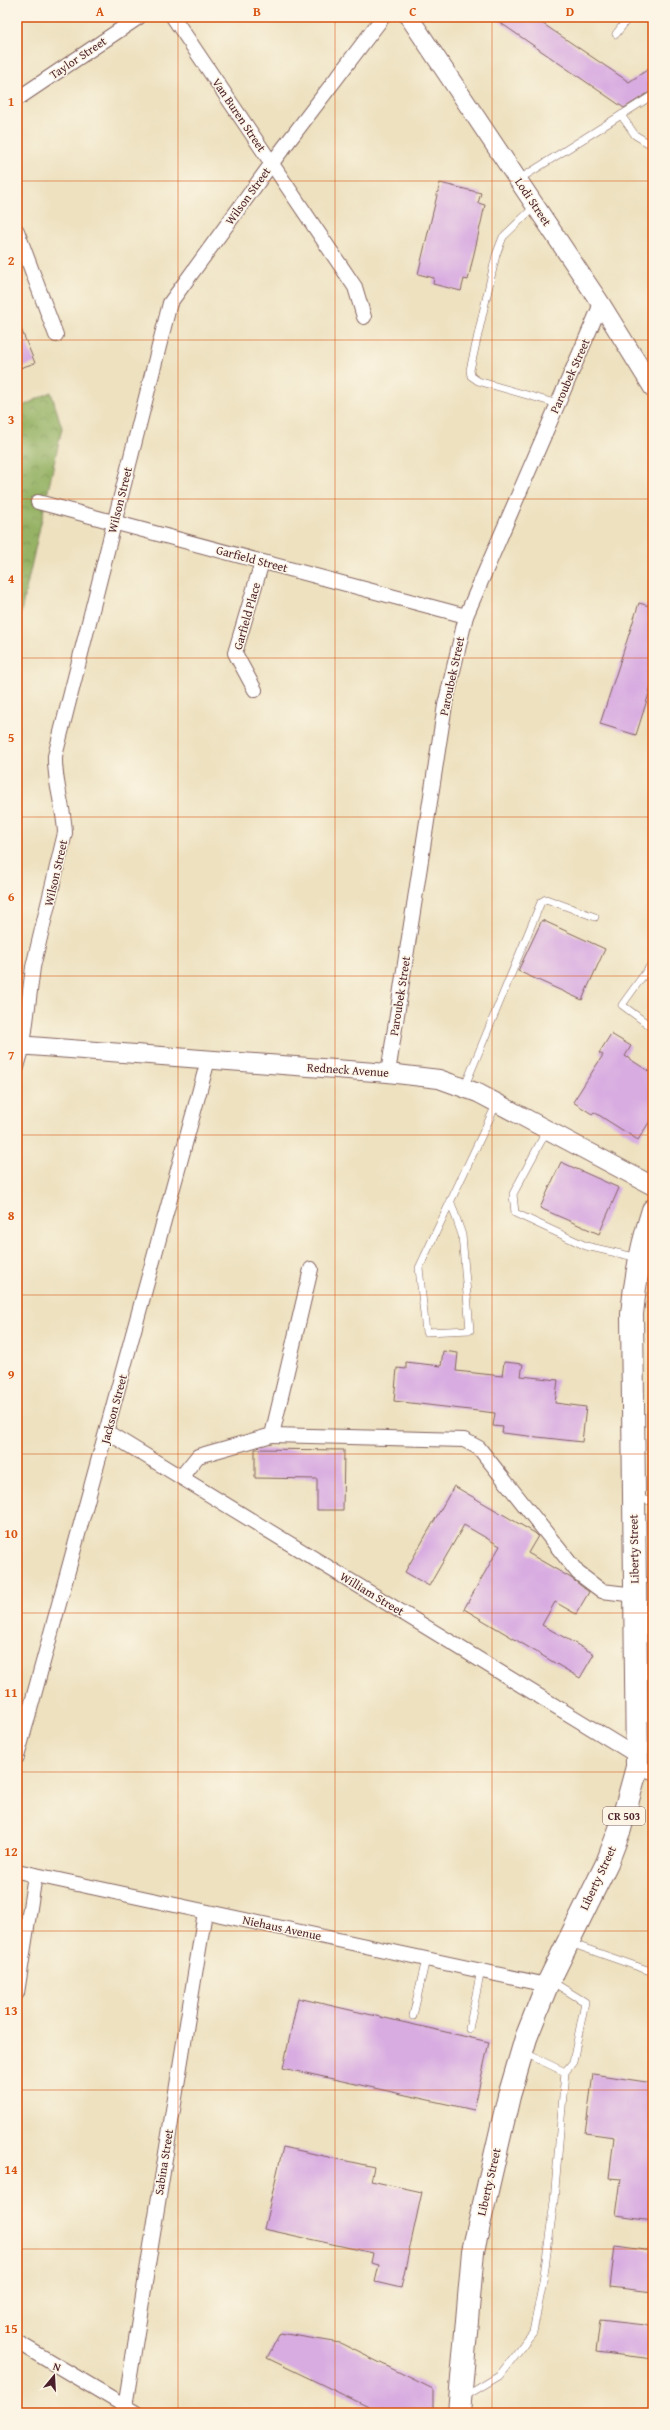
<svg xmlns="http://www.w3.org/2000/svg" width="670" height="2430" viewBox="0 0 670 2430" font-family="'Gentium Book Plus',serif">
<defs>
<pattern id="forest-crowns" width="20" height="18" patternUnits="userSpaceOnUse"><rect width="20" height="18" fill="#95b265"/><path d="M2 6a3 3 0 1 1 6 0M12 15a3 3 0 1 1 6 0" fill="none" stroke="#7c9053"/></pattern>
</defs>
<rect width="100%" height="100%" fill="#fcf5e5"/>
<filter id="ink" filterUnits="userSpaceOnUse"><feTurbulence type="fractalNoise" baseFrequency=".025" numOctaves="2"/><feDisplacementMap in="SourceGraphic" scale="8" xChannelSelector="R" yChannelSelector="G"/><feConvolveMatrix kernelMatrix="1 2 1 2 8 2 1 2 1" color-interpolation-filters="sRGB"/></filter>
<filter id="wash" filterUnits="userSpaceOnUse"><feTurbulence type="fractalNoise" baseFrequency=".012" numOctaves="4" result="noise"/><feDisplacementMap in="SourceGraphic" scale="16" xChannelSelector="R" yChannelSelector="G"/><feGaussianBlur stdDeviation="0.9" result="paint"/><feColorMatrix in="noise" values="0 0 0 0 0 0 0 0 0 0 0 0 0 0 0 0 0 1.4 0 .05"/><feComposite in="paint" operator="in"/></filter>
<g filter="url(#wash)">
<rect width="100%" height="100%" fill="#ede1c0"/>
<path fill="url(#forest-crowns)" stroke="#706848" d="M 51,392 L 62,428 L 17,630 L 17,409 Z"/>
<g id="blocks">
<g fill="#d8ace1">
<path d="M 492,17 L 533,17 L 629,82 L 653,66 L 653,90 L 624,108 Z"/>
<path d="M 440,183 L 481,193 L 478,203 L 485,205 L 468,280 L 464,279 L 461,291 L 433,284 L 434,278 L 418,274 Z"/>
<path d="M 17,319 L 35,363 L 17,369 Z"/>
<path d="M 639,603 L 653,607 L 653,681 L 636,735 L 600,724 Z"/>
<path d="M 542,920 L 605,949 L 582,1000 L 518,971 Z"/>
<path d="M 611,1034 L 631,1046 L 625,1056 L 653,1074 L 653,1116 L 638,1140 L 594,1112 L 592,1114 L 573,1102 L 603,1055 L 599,1053 Z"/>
<path d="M 561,1162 L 619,1188 L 599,1234 L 540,1208 Z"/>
<path d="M 443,1351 L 458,1353 L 456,1371 L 502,1376 L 504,1362 L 523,1364 L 521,1376 L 558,1380 L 555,1403 L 586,1407 L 582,1442 L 502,1433 L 503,1427 L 493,1426 L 495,1413 L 394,1401 L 397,1368 L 406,1369 L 406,1362 L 441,1366 Z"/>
<path d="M 255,1449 L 344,1450 L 343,1510 L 317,1510 L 317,1479 L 255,1478 Z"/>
<path d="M 454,1486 L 535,1533 L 538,1536 L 528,1553 L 571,1578 L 589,1592 L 576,1614 L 555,1602 L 542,1625 L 594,1654 L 580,1678 L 464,1609 L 500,1546 L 464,1525 L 429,1586 L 405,1572 Z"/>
<path d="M 298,1998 L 489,2042 L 474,2110 L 283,2068 Z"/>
<path d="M 593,2074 L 653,2083 L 653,2221 L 616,2216 L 621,2179 L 609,2178 L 614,2137 L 585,2133 Z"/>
<path d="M 283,2147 L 374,2167 L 371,2181 L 422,2192 L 401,2288 L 375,2282 L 379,2265 L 371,2263 L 373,2253 L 264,2229 Z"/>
<path d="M 615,2246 L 653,2251 L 653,2292 L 610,2287 Z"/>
<path d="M 600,2320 L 653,2326 L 653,2359 L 596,2352 Z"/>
<path d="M 280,2333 L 340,2343 L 433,2389 L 433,2413 L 381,2413 L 267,2358 Z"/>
</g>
</g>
</g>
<g filter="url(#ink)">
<use href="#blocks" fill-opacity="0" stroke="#83635f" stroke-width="1"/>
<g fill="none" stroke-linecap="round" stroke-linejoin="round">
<g stroke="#83635f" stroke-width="8">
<g id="service">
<path d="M 616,34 L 629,17"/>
<path d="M 621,115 L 635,135 L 653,146"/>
<path d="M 518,180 L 653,95"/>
<path d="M 535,206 L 503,237 L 496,255 L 470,370 L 471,376 L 478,381 L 558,404"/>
<path d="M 653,962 L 622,1005 L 653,1028"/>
<path d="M 464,1088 L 541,902 L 546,899 L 595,917"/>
<path d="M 547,1130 L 513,1194 L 515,1213 L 586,1246 L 639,1258"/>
<path d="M 450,1200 L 462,1235 L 470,1330 L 426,1332 L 419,1268 L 497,1103"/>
<path d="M 637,1499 L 653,1501"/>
<path d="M 570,1943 L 653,1972"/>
<path d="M 413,2016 L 426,1959"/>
<path d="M 469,2029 L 481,1970"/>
<path d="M 523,2052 L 565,2072"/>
<path d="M 464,2397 L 499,2376 L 533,2332 L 543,2282 L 554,2201 L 565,2072 L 573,2062 L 585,2002 L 551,1981"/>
</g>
</g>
<g stroke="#83635f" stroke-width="16">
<g id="minor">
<path d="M 173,17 L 355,287 L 364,317"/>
<path d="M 17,99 L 139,17"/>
<path d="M 17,231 L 56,335"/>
<path d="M 38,502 L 466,616"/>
<path d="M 255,690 L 235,653 L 262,562"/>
<path d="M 17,1067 L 23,1046 L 33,967 L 65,833 C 64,806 54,783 55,756 L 170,303 L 272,163 L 383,17"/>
<path d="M 388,1073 L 445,705 L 466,616 L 601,304"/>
<path d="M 107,1432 L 637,1756"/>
<path d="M 272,1435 L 464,1440 L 479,1448 L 578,1573 L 602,1591 L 635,1595"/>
<path d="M 181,1477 L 198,1456 L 272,1435 L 311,1269"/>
<path d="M 17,1757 L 208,1060"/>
<path d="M 637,1767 L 653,1772"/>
<path d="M 17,1871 L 547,1985"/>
<path d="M 17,1993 L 35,1875"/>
<path d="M 17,2342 L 137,2413"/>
<path d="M 124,2413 L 205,1912"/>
</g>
</g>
<g stroke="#83635f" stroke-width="20">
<g id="tertiary">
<path d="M 409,17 L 601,304 L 653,388"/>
<path d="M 17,1045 L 388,1073 L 439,1079 L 478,1093 L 653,1186"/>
</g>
</g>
<g stroke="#83635f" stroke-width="24">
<path id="primary" d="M 459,2413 L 473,2251 L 509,2096 L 526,2038 L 547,1985 L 607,1863 L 620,1829 L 637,1767 L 632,1314 C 635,1278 642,1244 653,1210"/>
</g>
<use href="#service" stroke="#fff" stroke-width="7"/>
<use href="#minor" stroke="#fff" stroke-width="14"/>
<use href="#tertiary" stroke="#fff" stroke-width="18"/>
<use href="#primary" stroke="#fff" stroke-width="22"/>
</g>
</g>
<path fill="none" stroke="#d8530f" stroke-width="1" stroke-opacity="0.55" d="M 178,17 L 178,2413M 335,17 L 335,2413M 492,17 L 492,2413M 17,181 L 653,181M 17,340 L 653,340M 17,499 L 653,499M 17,658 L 653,658M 17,817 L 653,817M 17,976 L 653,976M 17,1135 L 653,1135M 17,1295 L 653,1295M 17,1454 L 653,1454M 17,1613 L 653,1613M 17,1772 L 653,1772M 17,1931 L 653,1931M 17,2090 L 653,2090M 17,2249 L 653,2249"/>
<g text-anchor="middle" stroke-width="3" stroke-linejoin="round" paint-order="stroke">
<rect fill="#fcf5e5" stroke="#7f5f63" stroke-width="1" x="603" y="1807" width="42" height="18" rx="3"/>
<g font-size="11" font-weight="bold" fill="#4a1f2b">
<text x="624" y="1820">CR 503</text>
</g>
<g font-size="12" fill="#4a1f2b" stroke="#fcf5e5">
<text transform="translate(78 58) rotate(-34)" y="4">Taylor Street</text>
<text transform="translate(239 115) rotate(56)" y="4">Van Buren Street</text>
<text transform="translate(248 196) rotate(-54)" y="4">Wilson Street</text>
<text transform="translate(533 202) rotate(56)" y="4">Lodi Street</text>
<text transform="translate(570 376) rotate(-66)" y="4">Paroubek Street</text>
<text transform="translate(120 500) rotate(-76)" y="4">Wilson Street</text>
<text transform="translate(252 559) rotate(15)" y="4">Garfield Street</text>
<text transform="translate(247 616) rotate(-74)" y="4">Garfield Place</text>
<text transform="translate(452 676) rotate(-78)" y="4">Paroubek Street</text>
<text transform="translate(56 873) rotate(-77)" y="4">Wilson Street</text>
<text transform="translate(400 996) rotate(-81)" y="4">Paroubek Street</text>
<text transform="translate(348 1070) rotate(4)" y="4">Redneck Avenue</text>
<text transform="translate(114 1409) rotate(-75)" y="4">Jackson Street</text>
<text transform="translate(634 1549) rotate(-91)" y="4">Liberty Street</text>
<text transform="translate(372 1594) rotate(31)" y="4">William Street</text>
<text transform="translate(598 1878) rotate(-65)" y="4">Liberty Street</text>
<text transform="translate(282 1928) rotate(12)" y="4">Niehaus Avenue</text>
<text transform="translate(164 2162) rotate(-81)" y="4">Sabina Street</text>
<text transform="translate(489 2182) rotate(-77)" y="4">Liberty Street</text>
</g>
</g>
<rect width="670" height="2430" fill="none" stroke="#fcf5e5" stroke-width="44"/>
<g transform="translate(54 2376) rotate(18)" stroke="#fcf5e5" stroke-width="3" paint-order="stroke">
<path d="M0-3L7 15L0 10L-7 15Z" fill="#4a1f2b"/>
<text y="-6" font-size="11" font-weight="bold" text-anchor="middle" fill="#4a1f2b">N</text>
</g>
<rect x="22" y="22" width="626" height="2386" fill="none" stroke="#d8530f" stroke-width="1.5"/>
<g font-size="13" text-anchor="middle" font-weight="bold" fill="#d8530f">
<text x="100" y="16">A</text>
<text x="257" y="16">B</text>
<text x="413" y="16">C</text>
<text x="570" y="16">D</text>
<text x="11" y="106">1</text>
<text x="11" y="265">2</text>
<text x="11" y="424">3</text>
<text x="11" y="583">4</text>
<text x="11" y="742">5</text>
<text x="11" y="901">6</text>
<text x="11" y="1060">7</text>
<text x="11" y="1220">8</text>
<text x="11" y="1379">9</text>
<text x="11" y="1538">10</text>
<text x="11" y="1697">11</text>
<text x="11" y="1856">12</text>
<text x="11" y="2015">13</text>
<text x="11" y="2174">14</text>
<text x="11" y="2333">15</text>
</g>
</svg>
